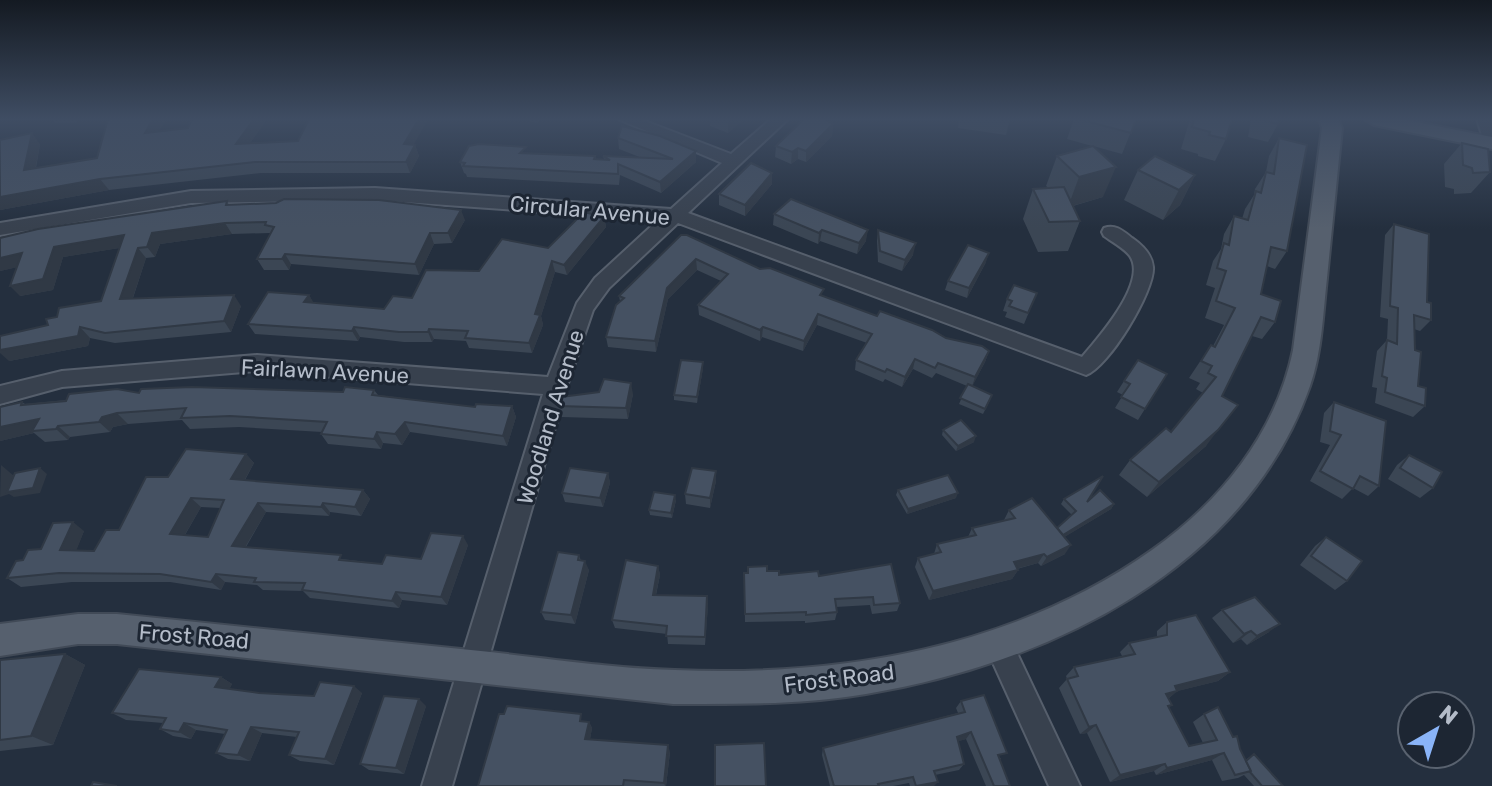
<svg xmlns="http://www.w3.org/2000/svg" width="1492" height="786" viewBox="0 0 1492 786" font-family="Rubik,sans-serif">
<rect width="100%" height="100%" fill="#242f3e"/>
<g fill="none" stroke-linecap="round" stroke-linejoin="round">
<g stroke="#565f6c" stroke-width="4">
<g id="minor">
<path d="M 618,119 L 640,119 L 731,154 L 771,119 L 788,119 L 688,213 L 1082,357 C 1098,338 1148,282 1130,256 C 1124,248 1112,242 1104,236 L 1102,232 L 1104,228 C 1116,224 1123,231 1132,238 C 1142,245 1152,254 1153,267 C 1155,291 1108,368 1086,375 L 678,223 L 609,288 L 593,310 L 567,386 L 452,786 L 422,786 L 543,394 L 257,371 L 62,387 L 0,404 L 0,386 L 62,371 L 257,355 L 548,377 L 577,303 L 595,278 L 658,220 L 375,200 L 191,203 L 0,235 L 0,223 L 191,191 L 375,188 L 671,209 L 722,163 Z"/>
<path d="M 1477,119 L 1492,119 L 1492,147 L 1484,142 Z"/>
<path d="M 998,630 L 1008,634 L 1080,786 L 1049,786 L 984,643 L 988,634 Z"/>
</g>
</g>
<g stroke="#414a57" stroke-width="4">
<g id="major">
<path d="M 1319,119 L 1338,119 L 1342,128 C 1337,178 1332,228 1327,278 C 1323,313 1322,352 1310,386 C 1245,570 1048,664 866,694 C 802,705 737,704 673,704 L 117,644 L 78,644 L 0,656 L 0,624 L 78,614 L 117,614 C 235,626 353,638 471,650 C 539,657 607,668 675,670 C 841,677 1014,648 1152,550 C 1220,502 1276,433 1293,350 L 1322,128 Z"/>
<path d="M 1364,119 L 1401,119 L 1492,137 L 1492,149 L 1374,125 Z"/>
</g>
</g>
<use href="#minor" fill="#38414e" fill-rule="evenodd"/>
<use href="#major" fill="#56606e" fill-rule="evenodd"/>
</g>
<g fill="#3b4654" fill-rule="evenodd">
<path d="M 52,119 L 79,119 L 76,123 L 55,123 Z"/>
<path d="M 192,119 L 267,119 L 250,143 L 415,145 L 419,156 L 410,173 L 261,173 L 109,190 L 0,210 L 0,140 L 40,144 L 36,168 L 97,158 L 159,132 L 188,128 Z"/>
<path d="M 523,119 L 542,119 L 537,123 Z"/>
<path d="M 710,119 L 744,119 L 728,133 L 710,126 Z"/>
<path d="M 959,119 L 1010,119 L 1006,135 L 958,128 Z"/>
<path d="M 1074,119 L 1136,119 L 1122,154 L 1093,146 L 1103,197 L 1073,206 L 1080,221 L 1068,251 L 1038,252 L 1023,219 L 1033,189 L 1049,188 L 1046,186 L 1057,156 L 1092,146 L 1067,139 Z"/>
<path d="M 1190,119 L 1232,119 L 1226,139 L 1215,161 L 1198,156 L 1198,154 L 1181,149 Z"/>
<path d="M 1251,119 L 1279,119 L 1278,124 L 1268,142 L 1248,137 Z"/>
<path d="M 833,124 L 832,136 L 806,162 L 798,159 L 791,164 L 775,157 L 776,146 Z"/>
<path d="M 618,138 L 696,162 L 661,193 L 620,175 L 619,185 L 467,177 L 466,174 L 464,173 L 460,162 L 527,153 L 595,156 L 596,159 L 604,159 L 603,156 L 642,158 L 619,149 Z"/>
<path d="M 1279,138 L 1287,251 L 1275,269 L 1267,266 L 1261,294 L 1275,322 L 1262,339 L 1252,336 L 1222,396 L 1206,446 L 1147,497 L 1119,475 L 1130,460 L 1171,432 L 1203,393 L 1196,389 L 1200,383 L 1189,378 L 1211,345 L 1213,346 L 1224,325 L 1205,318 L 1215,288 L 1206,285 L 1213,261 L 1221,249 L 1224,234 L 1234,216 L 1242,219 L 1245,209 L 1254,195 L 1255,189 L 1266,172 L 1269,156 Z"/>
<path d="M 1462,143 L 1490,172 L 1471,193 L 1454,194 L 1454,189 L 1445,187 L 1444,164 Z"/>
<path d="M 1138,170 L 1195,175 L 1180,205 L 1163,220 L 1124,200 Z"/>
<path d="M 772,173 L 772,184 L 745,216 L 719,205 L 719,194 Z"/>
<path d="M 227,201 L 229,205 L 465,220 L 452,243 L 434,244 L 419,275 L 291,264 L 289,270 L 264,270 L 257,259 L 271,234 L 270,233 L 232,234 L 160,244 L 155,257 L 146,258 L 133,298 L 241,306 L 231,332 L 115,343 L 90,338 L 88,346 L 9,361 L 57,317 L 101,301 L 119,248 L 63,257 L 53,290 L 20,296 L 17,267 L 0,271 L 0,238 Z"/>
<path d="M 774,214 L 866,241 L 857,254 L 820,241 L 818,244 L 773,225 Z"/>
<path d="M 604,217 L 606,227 L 567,275 L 555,272 L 541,316 L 543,325 L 532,353 L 469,348 L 466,341 L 434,339 L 432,342 L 404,342 L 360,337 L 358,341 L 255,334 L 248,324 L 309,295 L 313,303 L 384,309 L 479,271 L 548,248 Z"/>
<path d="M 1394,224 L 1427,302 L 1431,320 L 1420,331 L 1414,329 L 1418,386 L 1425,406 L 1413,417 L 1375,403 L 1377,388 L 1372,387 L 1377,351 L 1387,340 L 1388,319 L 1380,317 L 1385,235 Z"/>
<path d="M 878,230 L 913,255 L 902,271 L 878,262 L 877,241 Z"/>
<path d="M 681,235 L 823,296 L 877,316 L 989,351 L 985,362 L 972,386 L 990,400 L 983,414 L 959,404 L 967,386 L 936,373 L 932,378 L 913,369 L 902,387 L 885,379 L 883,382 L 855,370 L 856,360 L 867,343 L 817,325 L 803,351 L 762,337 L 760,341 L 699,315 L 698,305 L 721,281 L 697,270 L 668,299 L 656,352 L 608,347 L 606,337 L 620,301 L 619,296 Z"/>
<path d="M 986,262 L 967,298 L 945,290 L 948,281 Z"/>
<path d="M 1037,293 L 1024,324 L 1005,317 L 1007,312 L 1003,311 L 1007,299 Z"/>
<path d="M 703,362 L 703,368 L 697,403 L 674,400 L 674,395 Z"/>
<path d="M 1167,374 L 1138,420 L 1115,408 L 1123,395 L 1117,392 L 1124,381 Z"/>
<path d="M 374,390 L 378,395 L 475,407 L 512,406 L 516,417 L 507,446 L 410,432 L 402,445 L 383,443 L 381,449 L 328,444 L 321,434 L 322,432 L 239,427 L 190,429 L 182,420 L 128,424 L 113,427 L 110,432 L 70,437 L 68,440 L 45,442 L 34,433 L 0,441 L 0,407 L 22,402 L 25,404 L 139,393 L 343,392 Z"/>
<path d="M 633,394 L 628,419 L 562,417 L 559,406 Z"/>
<path d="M 1334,402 L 1379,486 L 1368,496 L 1353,488 L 1342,499 L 1310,481 L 1330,445 L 1320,442 L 1324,413 Z"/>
<path d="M 943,430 L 974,442 L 956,451 L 942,435 Z"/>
<path d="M 246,454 L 254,463 L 245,480 L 363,490 L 370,499 L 361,516 L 330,512 L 329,516 L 266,512 L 246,547 L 382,564 L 421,559 L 468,545 L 447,605 L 402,600 L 399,608 L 310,598 L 303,591 L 263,590 L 257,585 L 225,582 L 221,590 L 170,582 L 72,582 L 21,587 L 7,578 L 23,560 L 41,549 L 84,531 L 76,550 L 94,551 L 119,530 L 168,477 ZM 201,507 L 220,508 L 208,537 L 185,535 Z"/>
<path d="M 1409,455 L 1433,488 L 1420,498 L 1388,479 L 1397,465 Z"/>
<path d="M 716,471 L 716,481 L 710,508 L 686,504 L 685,494 Z"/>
<path d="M 608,473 L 610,483 L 603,507 L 565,502 L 562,493 Z"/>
<path d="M 898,490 L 956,498 L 907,514 L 896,495 Z"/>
<path d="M 1064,499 L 1114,504 L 1111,509 L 1064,537 L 1065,554 L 1041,566 L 1038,563 L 1017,569 L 1018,570 L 1012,579 L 929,600 L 915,567 L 918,558 L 934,554 L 937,544 L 968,537 L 972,528 L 1005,521 L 1004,520 L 1009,510 L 1057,528 L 1072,515 L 1061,504 Z"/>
<path d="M 676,500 L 672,518 L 650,515 L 649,510 Z"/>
<path d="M 1326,537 L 1347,581 L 1335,590 L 1300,565 L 1315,546 Z"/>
<path d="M 579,555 L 581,561 L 589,570 L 575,624 L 545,620 L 541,612 Z"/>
<path d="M 658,566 L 660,575 L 656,595 L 707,596 L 708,605 L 705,645 L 668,644 L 667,634 L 615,628 L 612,620 Z"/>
<path d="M 767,571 L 779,575 L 819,576 L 900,603 L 897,611 L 872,614 L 870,605 L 836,607 L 837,612 L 835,620 L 805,623 L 805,621 L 745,622 L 744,573 Z"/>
<path d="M 1222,610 L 1269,632 L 1247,645 L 1241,639 L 1233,643 L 1212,618 Z"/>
<path d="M 1167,622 L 1230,672 L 1218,681 L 1177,691 L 1168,699 L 1172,705 L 1168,708 L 1189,746 L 1203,743 L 1193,722 L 1204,714 L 1240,749 L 1245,760 L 1254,754 L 1283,786 L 1254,786 L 1244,775 L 1238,778 L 1222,781 L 1212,760 L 1156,775 L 1154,771 L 1110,782 L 1087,733 L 1080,734 L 1059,688 L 1067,679 L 1066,676 L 1074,667 L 1122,656 L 1120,652 L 1129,643 L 1157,637 L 1157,631 Z"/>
<path d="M 65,654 L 85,665 L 53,745 L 0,751 L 0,660 Z"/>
<path d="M 221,677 L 232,684 L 229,689 L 259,693 L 314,696 L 362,693 L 334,765 L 300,761 L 289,755 L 297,737 L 262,733 L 250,761 L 228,759 L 216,753 L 225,734 L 196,730 L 191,739 L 173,736 L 160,729 L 163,723 L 126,720 L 112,713 Z"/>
<path d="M 961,701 L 1001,759 L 1000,759 L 1010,786 L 986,786 L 966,739 L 958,741 L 964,764 L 959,770 L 935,775 L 934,786 L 910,786 L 909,783 L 893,786 L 830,786 L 822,755 L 823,748 L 958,713 L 956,708 Z"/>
<path d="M 426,706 L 404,774 L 369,770 L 360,764 Z"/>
<path d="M 585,721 L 589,722 L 592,728 L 590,739 L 670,752 L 666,786 L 478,786 Z"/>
</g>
<g fill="#303945">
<path d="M 153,119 L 166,119 L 152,144 L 145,133 Z"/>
<path d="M 254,119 L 267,119 L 242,155 L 236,144 Z"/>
<path d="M 419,119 L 428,119 L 408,155 L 404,144 Z"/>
<path d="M 731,119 L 744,119 L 728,133 L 728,122 Z"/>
<path d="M 833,124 L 832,136 L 806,162 L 806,151 Z"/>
<path d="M 32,133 L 40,144 L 33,181 L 24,170 Z"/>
<path d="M 415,145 L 419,156 L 410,173 L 406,162 Z"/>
<path d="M 798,148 L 798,159 L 791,164 L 792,152 Z"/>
<path d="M 696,151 L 696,162 L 661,193 L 660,182 Z"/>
<path d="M 1116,167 L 1103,197 L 1068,207 L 1079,177 Z"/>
<path d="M 772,173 L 772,184 L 745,216 L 745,205 Z"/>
<path d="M 1195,175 L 1180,205 L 1163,220 L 1179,190 Z"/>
<path d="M 100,179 L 109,190 L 0,210 L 0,197 Z"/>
<path d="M 461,210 L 465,220 L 452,243 L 448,233 Z"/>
<path d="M 604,217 L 606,227 L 567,275 L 564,265 Z"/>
<path d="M 225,223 L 232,234 L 160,244 L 155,257 L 147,247 L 152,233 Z"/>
<path d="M 822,230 L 820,241 L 818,244 L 819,233 Z"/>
<path d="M 868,230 L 866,241 L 857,254 L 859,243 Z"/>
<path d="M 430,233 L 434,244 L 419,275 L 415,264 Z"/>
<path d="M 124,235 L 132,246 L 63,257 L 53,290 L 20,296 L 10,286 L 54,247 Z"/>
<path d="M 916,243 L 913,255 L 902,271 L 905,260 Z"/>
<path d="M 138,248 L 146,258 L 129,309 L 120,299 Z"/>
<path d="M 22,253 L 32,264 L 0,271 L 0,258 Z"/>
<path d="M 989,253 L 986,262 L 967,298 L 969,288 Z"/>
<path d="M 285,254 L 291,264 L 289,270 L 282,259 Z"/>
<path d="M 696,259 L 697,270 L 668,299 L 656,352 L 655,341 L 667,288 Z"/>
<path d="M 552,261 L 555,272 L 541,316 L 543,325 L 532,353 L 529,343 L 535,314 Z"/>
<path d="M 234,295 L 241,306 L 231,332 L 224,321 Z"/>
<path d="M 309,295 L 315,305 L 304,302 Z"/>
<path d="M 818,314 L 817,325 L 803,351 L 804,341 Z"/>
<path d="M 80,327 L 90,338 L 88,346 L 9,361 L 0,353 L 0,350 Z"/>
<path d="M 354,327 L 360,337 L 358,341 L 352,331 Z"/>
<path d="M 763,327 L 762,337 L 760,341 L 760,330 Z"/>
<path d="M 429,329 L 434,339 L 432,342 L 428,332 Z"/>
<path d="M 989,351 L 985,362 L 972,387 L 975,377 Z"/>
<path d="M 915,359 L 913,369 L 902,387 L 905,377 Z"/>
<path d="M 703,362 L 703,368 L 697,403 L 697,397 Z"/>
<path d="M 631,383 L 633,394 L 628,419 L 626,408 Z"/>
<path d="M 512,406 L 516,417 L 507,446 L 503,436 Z"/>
<path d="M 117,413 L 128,424 L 113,427 L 110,432 L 99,422 L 102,417 Z"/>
<path d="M 39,419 L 32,431 L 34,433 L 0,441 L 0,427 Z"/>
<path d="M 405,422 L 410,432 L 402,445 L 395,434 Z"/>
<path d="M 58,426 L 70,437 L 68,440 L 56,429 Z"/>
<path d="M 1218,430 L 1206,446 L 1147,497 L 1159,482 Z"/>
<path d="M 377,432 L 383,443 L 381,449 L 374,439 Z"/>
<path d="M 976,436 L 974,442 L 956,451 L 958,446 Z"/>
<path d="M 246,454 L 254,463 L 240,488 L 231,479 Z"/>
<path d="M 1,465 L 14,476 L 40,468 L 47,474 L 40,493 L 14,497 L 9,494 L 0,497 Z"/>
<path d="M 716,471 L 716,481 L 710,508 L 710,498 Z"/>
<path d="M 608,473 L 610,483 L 603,507 L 600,498 Z"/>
<path d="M 363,490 L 370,499 L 361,516 L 355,507 Z"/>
<path d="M 958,493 L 956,498 L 907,514 L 908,509 Z"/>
<path d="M 675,495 L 676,500 L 672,518 L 671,513 Z"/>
<path d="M 191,498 L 201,507 L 180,543 L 170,534 Z"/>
<path d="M 258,503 L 266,512 L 241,554 L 232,546 Z"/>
<path d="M 323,503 L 330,512 L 329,516 L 321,507 Z"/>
<path d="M 1114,504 L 1111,509 L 1058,541 L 1061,536 Z"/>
<path d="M 73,522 L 84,531 L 73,559 L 60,550 Z"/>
<path d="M 463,536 L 468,545 L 447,605 L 441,597 Z"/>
<path d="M 1071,545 L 1065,554 L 1041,566 L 1047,557 Z"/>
<path d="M 1044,554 L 1038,563 L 1008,571 L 1014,562 Z"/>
<path d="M 585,561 L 589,570 L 575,624 L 571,615 Z"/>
<path d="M 658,566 L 660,575 L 654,603 L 653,595 Z"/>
<path d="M 1018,570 L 1012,579 L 929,600 L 933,591 Z"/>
<path d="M 216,574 L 225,582 L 221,590 L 211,582 Z"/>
<path d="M 396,592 L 402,600 L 399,608 L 392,601 Z"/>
<path d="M 707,596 L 708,605 L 705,645 L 705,637 Z"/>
<path d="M 1280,624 L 1269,632 L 1247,645 L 1257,636 Z"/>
<path d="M 1251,631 L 1241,639 L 1233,643 L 1244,634 Z"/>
<path d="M 65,654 L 85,665 L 53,745 L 31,736 Z"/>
<path d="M 1230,672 L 1218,681 L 1166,694 L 1177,691 L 1167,700 L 1155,702 L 1175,686 Z"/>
<path d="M 221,677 L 232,684 L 227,695 L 215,687 Z"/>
<path d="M 354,686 L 362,693 L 334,765 L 325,759 Z"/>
<path d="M 419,699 L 426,706 L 404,774 L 396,768 Z"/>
<path d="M 589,722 L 592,728 L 589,745 L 585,739 Z"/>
<path d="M 184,723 L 196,730 L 191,739 L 179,732 Z"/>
<path d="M 1096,725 L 1087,733 L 1080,734 L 1089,727 Z"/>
<path d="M 251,727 L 262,733 L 250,761 L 238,755 Z"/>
<path d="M 971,732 L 966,739 L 953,743 L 957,737 Z"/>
<path d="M 668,745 L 670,752 L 666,786 L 665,786 L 664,783 Z"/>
<path d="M 1224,753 L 1212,760 L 1156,775 L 1167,768 Z"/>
<path d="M 1165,764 L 1154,771 L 1110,782 L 1120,775 Z"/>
<path d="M 938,782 L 934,786 L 920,786 Z"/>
</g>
<g fill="#455162" stroke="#303945" stroke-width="2" fill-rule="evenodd">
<path d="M 108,119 L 153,119 L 145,133 L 188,128 L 192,119 L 254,119 L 236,144 L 298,141 L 309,119 L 419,119 L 404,144 L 415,145 L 406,162 L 255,162 L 100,179 L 0,197 L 0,140 L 32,133 L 24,170 L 97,158 Z"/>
<path d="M 804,119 L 825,119 L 833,124 L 806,151 L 798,148 L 792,152 L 776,146 Z"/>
<path d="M 1078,119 L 1136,119 L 1131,133 Z"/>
<path d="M 1194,119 L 1232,119 L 1226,139 L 1209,135 L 1210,132 L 1192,127 Z"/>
<path d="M 1258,119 L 1279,119 L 1278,124 Z"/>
<path d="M 622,126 L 660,136 L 696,151 L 660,182 L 618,164 L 618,174 L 463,166 L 465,163 L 460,162 L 469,146 L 479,144 L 526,147 L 520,153 L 595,156 L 594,159 L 610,160 L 603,156 L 673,159 L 618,138 Z"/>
<path d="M 1279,138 L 1307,145 L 1287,251 L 1271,247 L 1261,294 L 1281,301 L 1275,322 L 1261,317 L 1222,396 L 1238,405 L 1218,430 L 1159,482 L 1130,460 L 1166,428 L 1171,432 L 1216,377 L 1208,373 L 1212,366 L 1201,361 L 1211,345 L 1215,347 L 1235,308 L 1216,301 L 1226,271 L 1217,268 L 1224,243 L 1229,245 L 1234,216 L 1248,220 L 1256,191 L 1261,193 L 1266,172 L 1274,174 Z"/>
<path d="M 1462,143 L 1488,149 L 1490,172 L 1473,173 L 1472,168 L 1463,165 Z"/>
<path d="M 1093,146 L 1116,167 L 1079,177 L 1057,156 Z"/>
<path d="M 1155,156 L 1195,175 L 1179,190 L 1138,170 Z"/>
<path d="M 751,163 L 772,173 L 745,205 L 719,194 Z"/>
<path d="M 1064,187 L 1080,221 L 1049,222 L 1033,189 Z"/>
<path d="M 284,199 L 379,200 L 461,210 L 448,233 L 430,233 L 415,264 L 285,254 L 282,259 L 257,259 L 274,227 L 265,225 L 266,222 L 225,223 L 152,233 L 147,247 L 138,248 L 120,299 L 234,295 L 224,321 L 105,333 L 80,327 L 78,336 L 0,350 L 0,336 L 48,325 L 46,319 L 57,317 L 59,308 L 101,301 L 124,235 L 54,247 L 43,279 L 10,286 L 22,253 L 0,258 L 0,238 L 38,229 L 227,201 L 226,205 L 276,203 Z"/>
<path d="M 791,199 L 868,230 L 859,243 L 822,230 L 819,233 L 774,214 Z"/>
<path d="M 584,212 L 604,217 L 564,265 L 552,261 L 535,314 L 540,315 L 529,343 L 465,338 L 468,331 L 429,329 L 428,332 L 399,332 L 354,327 L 352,331 L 248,324 L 268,292 L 309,295 L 304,302 L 384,309 L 393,296 L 412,298 L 426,270 L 479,271 L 502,239 L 548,248 Z"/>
<path d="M 1394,224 L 1429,234 L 1427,302 L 1431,303 L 1431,320 L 1414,315 L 1415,350 L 1421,352 L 1418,386 L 1426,388 L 1425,406 L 1385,392 L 1387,378 L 1382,376 L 1387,340 L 1397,344 L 1398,308 L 1390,306 Z"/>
<path d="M 878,230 L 916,243 L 905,260 L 880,251 Z"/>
<path d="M 681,235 L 687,235 L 760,269 L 770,268 L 824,289 L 820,295 L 877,316 L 880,311 L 932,330 L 946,338 L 982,346 L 989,351 L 975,377 L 938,363 L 935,368 L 915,359 L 905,377 L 887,369 L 885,372 L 856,360 L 872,334 L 818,314 L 804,341 L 763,327 L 760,330 L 698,305 L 728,274 L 696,259 L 667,288 L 655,341 L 606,337 L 616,305 L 624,298 L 619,296 Z"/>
<path d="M 968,245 L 989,253 L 969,288 L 948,281 Z"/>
<path d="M 1014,285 L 1037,293 L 1028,313 L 1009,306 L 1012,301 L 1007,299 Z"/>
<path d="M 681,360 L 703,362 L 697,397 L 674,395 Z"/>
<path d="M 1138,360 L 1167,374 L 1145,409 L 1121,397 L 1130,384 L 1124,381 Z"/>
<path d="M 604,379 L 631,383 L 626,408 L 559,406 L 561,397 L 599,392 Z"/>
<path d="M 968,384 L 992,395 L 985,409 L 960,398 Z"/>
<path d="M 192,387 L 343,392 L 345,387 L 374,390 L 372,395 L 475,407 L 476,404 L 512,406 L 503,436 L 405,422 L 395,434 L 377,432 L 374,439 L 321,434 L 327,422 L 230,416 L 181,418 L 186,408 L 117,413 L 102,417 L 99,422 L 58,426 L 56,429 L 32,431 L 39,419 L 0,427 L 0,407 L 22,402 L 21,405 L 66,401 L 69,394 L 117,389 L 139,393 L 141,389 Z"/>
<path d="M 1334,402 L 1386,421 L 1379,486 L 1360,476 L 1353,489 L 1320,471 L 1341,435 L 1330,431 Z"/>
<path d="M 961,420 L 976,436 L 958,446 L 943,430 Z"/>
<path d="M 186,449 L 246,454 L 231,479 L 363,490 L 355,507 L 323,503 L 321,507 L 258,503 L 232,546 L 341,555 L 339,560 L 382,564 L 386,555 L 421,559 L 431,533 L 463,536 L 441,597 L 396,592 L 392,601 L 302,590 L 305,583 L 254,582 L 256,578 L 216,574 L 211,582 L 160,574 L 59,573 L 7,578 L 16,561 L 23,560 L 28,550 L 41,549 L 53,523 L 73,522 L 60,550 L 94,551 L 106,530 L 119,530 L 146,477 L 168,477 ZM 191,498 L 224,500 L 208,537 L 170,534 Z"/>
<path d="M 1409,455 L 1442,472 L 1433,488 L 1400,468 Z"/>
<path d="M 40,468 L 33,488 L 7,492 L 15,473 Z"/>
<path d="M 570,468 L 608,473 L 600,498 L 562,493 Z"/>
<path d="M 692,468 L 716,471 L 710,498 L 685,494 Z"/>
<path d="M 948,475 L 958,493 L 908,509 L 898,490 Z"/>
<path d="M 1103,476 L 1087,502 L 1100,490 L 1114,504 L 1063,535 L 1057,528 L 1076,511 L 1064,499 Z"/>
<path d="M 654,492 L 675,495 L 671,513 L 649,510 Z"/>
<path d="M 1032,498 L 1071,545 L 1047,557 L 1044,554 L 1014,562 L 1018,570 L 933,591 L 918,558 L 941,552 L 937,544 L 976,535 L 972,528 L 1015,518 L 1009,510 Z"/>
<path d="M 1326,537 L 1362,561 L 1347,581 L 1311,556 Z"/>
<path d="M 558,552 L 579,555 L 578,560 L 585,561 L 571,615 L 541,612 Z"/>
<path d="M 626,560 L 658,566 L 653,595 L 707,596 L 705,637 L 666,636 L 667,626 L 612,620 Z"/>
<path d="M 891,564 L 900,603 L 874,605 L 873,597 L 835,599 L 837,612 L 806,615 L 806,612 L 745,614 L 744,573 L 748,573 L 748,567 L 767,566 L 767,571 L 779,571 L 779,575 L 818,571 L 819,576 Z"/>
<path d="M 1255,597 L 1280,624 L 1257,636 L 1251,631 L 1244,634 L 1222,610 Z"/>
<path d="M 1196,615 L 1230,672 L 1175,686 L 1177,691 L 1166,694 L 1172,705 L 1168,706 L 1189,746 L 1217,740 L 1204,714 L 1218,707 L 1233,737 L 1237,736 L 1240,749 L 1251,771 L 1235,775 L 1224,753 L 1167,768 L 1165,764 L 1120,775 L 1096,725 L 1089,727 L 1067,679 L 1078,676 L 1074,667 L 1135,654 L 1129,643 L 1167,635 L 1167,622 Z"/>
<path d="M 65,654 L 31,736 L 0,740 L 0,660 Z"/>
<path d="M 139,669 L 221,677 L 215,687 L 259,693 L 314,696 L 320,682 L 354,686 L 325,759 L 289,755 L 299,732 L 251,727 L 238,755 L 216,753 L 227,730 L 184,723 L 179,732 L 160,729 L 166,718 L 112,713 Z"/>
<path d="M 984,695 L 1007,753 L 998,755 L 1010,786 L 994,786 L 971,732 L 957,737 L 964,764 L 934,771 L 938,782 L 916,786 L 913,777 L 878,784 L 879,786 L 834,786 L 823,748 L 965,712 L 961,701 Z"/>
<path d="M 384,696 L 419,699 L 396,768 L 360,764 Z"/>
<path d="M 507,706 L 581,714 L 580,721 L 589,722 L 585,739 L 668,745 L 664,783 L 624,780 L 623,786 L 478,786 L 499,714 L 504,714 Z"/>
<path d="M 764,743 L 766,786 L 715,786 L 715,745 Z"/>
<path d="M 1254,754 L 1283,786 L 1262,786 L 1250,772 L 1251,771 L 1246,761 Z"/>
<path d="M 93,782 L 117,786 L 91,786 Z"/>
</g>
<linearGradient id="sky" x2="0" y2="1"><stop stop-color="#141a22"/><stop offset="0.52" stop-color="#3f4d63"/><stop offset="1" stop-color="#3f4d63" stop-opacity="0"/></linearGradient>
<rect width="1492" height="229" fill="url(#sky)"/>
<g text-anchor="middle" stroke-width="6" stroke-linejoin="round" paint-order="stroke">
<g font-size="22" fill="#b4bcc9" stroke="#1d2633">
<text transform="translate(590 210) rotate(5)" y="8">Circular Avenue</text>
<text transform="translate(325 371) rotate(3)" y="8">Fairlawn Avenue</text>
<text transform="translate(550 417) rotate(-73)" y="8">Woodland Avenue</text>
<text transform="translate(194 636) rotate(5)" y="8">Frost Road</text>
<text transform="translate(839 678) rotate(-7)" y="8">Frost Road</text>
</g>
</g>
<g transform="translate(1436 730) rotate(39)"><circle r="38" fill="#1d2633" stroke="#59626f" stroke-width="2"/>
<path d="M0-6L14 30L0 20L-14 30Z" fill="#8ab4f8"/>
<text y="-12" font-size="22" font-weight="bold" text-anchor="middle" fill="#b4bcc9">N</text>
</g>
</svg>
